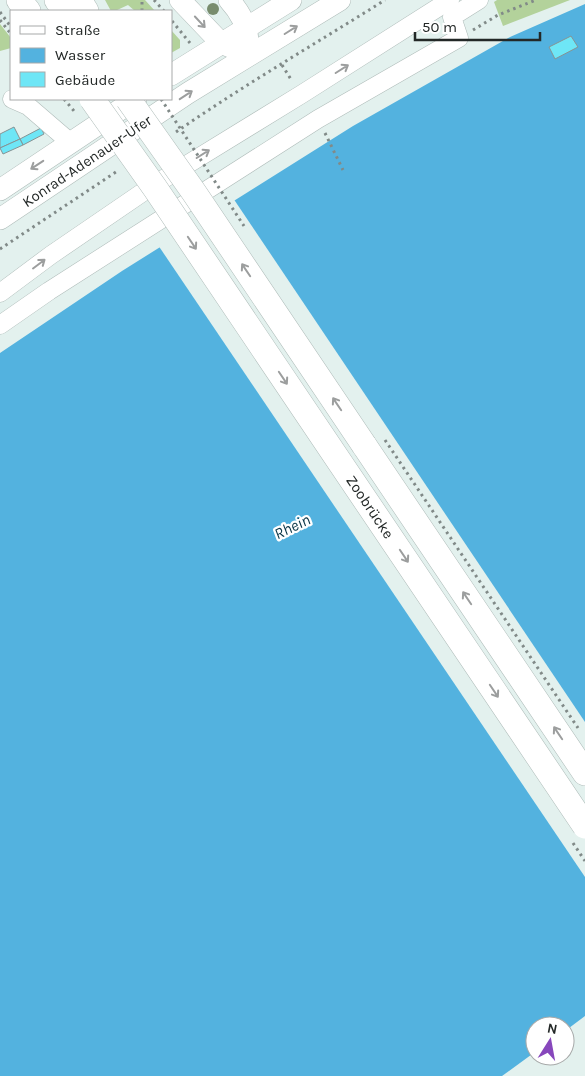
<svg xmlns="http://www.w3.org/2000/svg" width="585" height="1076" viewBox="0 0 585 1076" font-family="Karla,sans-serif">
<rect width="100%" height="100%" fill="#e3f1ee"/>
<g fill="#b3d29b">
<path d="M 105,0 L 145,0 L 155,11 L 135,11 L 128,5 L 115,11 L 111,11 Z"/>
<path d="M 497,0 L 570,0 L 503,26 L 494,2 Z"/>
<path d="M 0,24 L 11,38 L 11,48 L 0,51 Z"/>
<path d="M 171,30 L 180,40 L 180,48 L 171,53 Z"/>
</g>
<path fill="#53b2df" d="M 585,4 L 585,1016 L 565,1031 L 565,1026 L 535,1026 L 535,1052 L 502,1076 L 0,1076 L 0,353 L 122,271 L 353,126 L 510,37 Z"/>
<path fill="#e3f1ee" d="M 233,198 L 585,722 L 585,877 L 158,245 Z"/>
<g fill="#6ee6f6" stroke="#869394">
<path d="M 571,36 L 578,47 L 555,59 L 549,47 Z"/>
<path d="M 14,127 L 20,139 L 0,148 L 0,134 Z"/>
<path d="M 41,128 L 44,134 L 23,145 L 20,139 Z"/>
<path d="M 20,139 L 23,145 L 3,154 L 0,148 Z"/>
</g>
<g fill="none" stroke-linecap="round" stroke-linejoin="round">
<g stroke="#afbcb9" stroke-width="19">
<g id="minor">
<path d="M 12,99 L 28,106 L 71,143"/>
<path d="M 0,293 L 51,255 L 149,188 L 302,94 L 450,0"/>
<path d="M 0,325 L 49,291 L 318,119 L 459,38 L 452,17 L 479,0"/>
</g>
</g>
<g stroke="#afbcb9" stroke-width="22">
<g id="major">
<path d="M 180,0 L 221,43 L 233,48"/>
<path d="M 229,0 C 240,12 247,24 248,40"/>
<path d="M 171,75 L 291,0"/>
<path d="M 0,190 L 136,99"/>
<path d="M 0,219 L 188,93 L 340,0"/>
</g>
</g>
<g stroke="#afbcb9" stroke-width="26">
<g id="highway">
<path d="M 19,0 L 28,11"/>
<path d="M 57,0 L 66,11"/>
<path d="M 79,0 L 86,11"/>
<path d="M 364,445 L 585,773"/>
</g>
</g>
<g stroke="#818a88" stroke-width="3" stroke-dasharray="2.5 4" stroke-linecap="butt">
<path d="M 154,0 L 164,11"/>
<path d="M 142,11 L 142,0"/>
<path d="M 0,12 L 11,27"/>
<path d="M 0,20 L 11,34"/>
<path d="M 172,21 L 190,43"/>
<path d="M 473,30 L 498,15 L 536,0"/>
<path d="M 282,65 L 292,81"/>
<path d="M 176,132 C 244,85 315,44 385,0"/>
<path d="M 325,133 L 343,170"/>
<path d="M 0,249 L 119,170"/>
</g>
<use href="#minor" stroke="#fff" stroke-width="18"/>
<use href="#major" stroke="#fff" stroke-width="21"/>
<use href="#highway" stroke="#fff" stroke-width="25"/>
<g stroke="#afbcb9" stroke-width="26" stroke-linecap="butt">
<g id="highway-bridge">
<path d="M 92,99 L 155,188 L 585,826"/>
<path d="M 128,99 L 193,191 L 364,445"/>
</g>
</g>
<g stroke="#818a88" stroke-width="3" stroke-dasharray="2.5 4" stroke-linecap="butt">
<path d="M 64,99 L 74,111"/>
<path d="M 161,99 L 244,226"/>
<path d="M 385,440 L 578,728"/>
<path d="M 573,843 L 585,861"/>
</g>
<use href="#highway-bridge" stroke="#fff" stroke-width="25"/>
</g>
<circle fill="#788c6d" cx="213" cy="9" r="6"/>
<defs><path id="oneway-shaft" d="M-6 0H5M1.5-3L5.5 0L1.5 3" fill="none" stroke-width="1.6" stroke-linecap="round" stroke-linejoin="round" transform="scale(1.25)"/></defs>
<g stroke="#9c9e9e">
<use href="#oneway-shaft" transform="translate(200 22) rotate(47)"/>
<use href="#oneway-shaft" transform="translate(291 30) rotate(-32)"/>
<use href="#oneway-shaft" transform="translate(342 69) rotate(-32)"/>
<use href="#oneway-shaft" transform="translate(186 95) rotate(-33)"/>
<use href="#oneway-shaft" transform="translate(203 154) rotate(-32)"/>
<use href="#oneway-shaft" transform="translate(37 165) rotate(147)"/>
<use href="#oneway-shaft" transform="translate(192 243) rotate(56)"/>
<use href="#oneway-shaft" transform="translate(39 264) rotate(-37)"/>
<use href="#oneway-shaft" transform="translate(246 270) rotate(-124)"/>
<use href="#oneway-shaft" transform="translate(283 378) rotate(56)"/>
<use href="#oneway-shaft" transform="translate(337 404) rotate(-124)"/>
<use href="#oneway-shaft" transform="translate(404 556) rotate(56)"/>
<use href="#oneway-shaft" transform="translate(467 598) rotate(-124)"/>
<use href="#oneway-shaft" transform="translate(494 691) rotate(56)"/>
<use href="#oneway-shaft" transform="translate(558 733) rotate(-124)"/>
</g>
<g text-anchor="middle" stroke-width="4.5" stroke-linejoin="round" paint-order="stroke">
<g font-size="15" fill="#232827" stroke="#fff">
<text transform="translate(87 161) rotate(-34)" y="5">Konrad-Adenauer-Ufer</text>
<text transform="translate(370 507) rotate(56)" y="5">Zoobrücke</text>
</g>
<g font-size="16" font-style="italic" fill="#073345" stroke="#fff">
<text transform="translate(292 526) rotate(-26)" y="6">Rhein</text>
</g>
</g>
<rect x="10" y="10" width="162" height="90" fill="#ffffff" stroke="#a7a9a9"/>
<rect x="20" y="26" width="25" height="8" fill="#ffffff" stroke="#a7a9a9"/>
<text x="55" y="35" font-size="15" fill="#232827">Straße</text>
<rect x="20" y="48" width="25" height="15" fill="#53b2df" stroke="#a7a9a9"/>
<text x="55" y="60" font-size="15" fill="#232827">Wasser</text>
<rect x="20" y="72" width="25" height="15" fill="#6ee6f6" stroke="#a7a9a9"/>
<text x="55" y="85" font-size="15" fill="#232827">Gebäude</text>
<g transform="translate(550 1041) rotate(11)"><circle r="24" fill="#ffffff" stroke="#a7a9a9"/>
<path d="M0-4L9 19L0 12L-9 19Z" fill="#8747bc"/>
<text y="-8" font-size="14" font-weight="bold" text-anchor="middle" fill="#232827">N</text>
</g>
<path d="M415 32v8h125v-8" fill="none" stroke="#232827" stroke-width="2.5"/>
<text x="422" y="32" font-size="15" fill="#232827" stroke="#ffffff" stroke-width="4" paint-order="stroke">50 m</text>
</svg>
